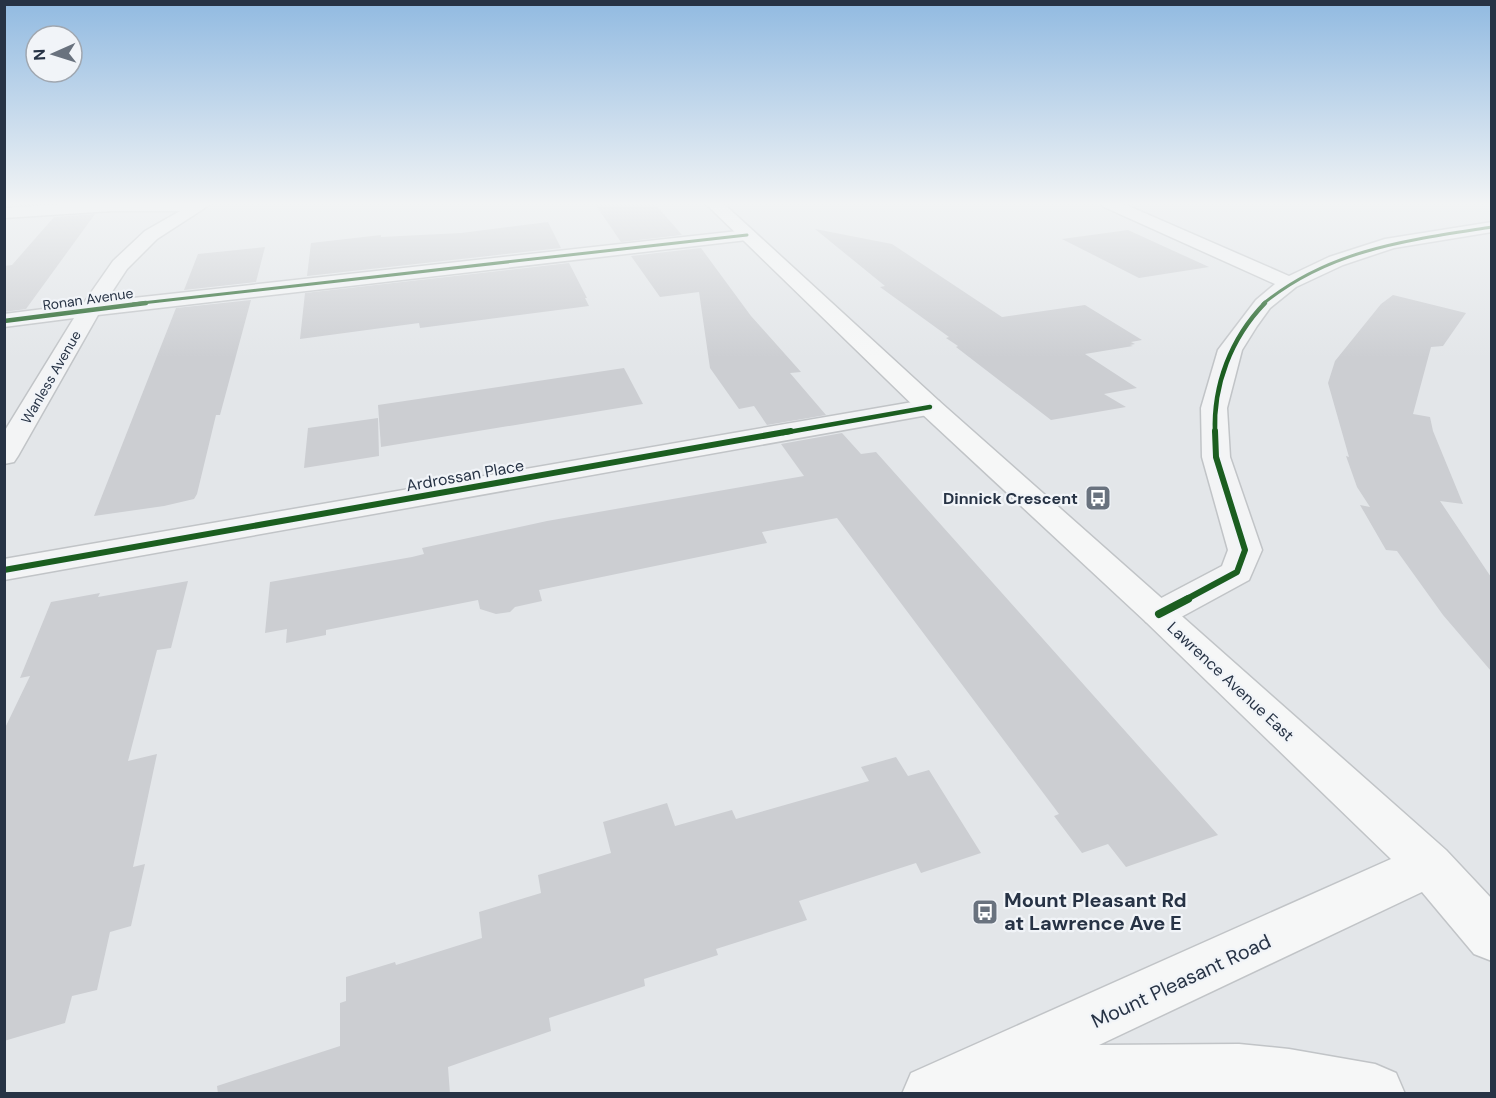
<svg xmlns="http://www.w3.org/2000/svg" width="1496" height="1098" viewBox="0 0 1496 1098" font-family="'DM Sans',sans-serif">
<rect width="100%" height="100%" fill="#e3e6e9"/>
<g fill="#ccced2">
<path d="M 595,204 L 655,204 L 682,235 L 621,242 Z"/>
<path d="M 95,214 L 26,309 L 4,312 L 4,266 L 12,265 L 54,217 Z"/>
<path d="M 548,222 L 561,248 L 307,276 L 311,243 L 381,235 L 381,237 L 461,233 Z"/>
<path d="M 815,229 L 892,244 L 1002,317 L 1085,305 L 1142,340 L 1131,342 L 1135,344 L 1130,345 L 1133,346 L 1085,354 L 1137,388 L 1104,394 L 1126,407 L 1051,420 L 956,347 L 958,346 L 946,338 L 949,337 L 880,287 L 885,286 Z"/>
<path d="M 1128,230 L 1209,267 L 1139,278 L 1062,239 Z"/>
<path d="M 265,247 L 256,282 L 184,290 L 198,254 Z"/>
<path d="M 701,248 L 751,316 L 801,372 L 790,373 L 826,415 L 767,425 L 754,406 L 739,409 L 710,368 L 699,292 L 660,297 L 631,256 Z"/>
<path d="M 569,263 L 587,298 L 585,298 L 589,306 L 420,328 L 419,323 L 300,339 L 305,293 Z"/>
<path d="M 1393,295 L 1466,313 L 1443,346 L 1431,347 L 1413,414 L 1430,417 L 1433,431 L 1463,504 L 1440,501 L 1491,577 L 1491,671 L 1443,615 L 1397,551 L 1386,550 L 1360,505 L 1370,507 L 1357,487 L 1346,456 L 1349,457 L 1328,383 L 1335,361 L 1381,304 Z"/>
<path d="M 251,300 L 220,415 L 216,415 L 197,494 L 194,499 L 164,506 L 94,516 L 176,308 Z"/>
<path d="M 624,368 L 643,404 L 381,447 L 378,405 Z"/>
<path d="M 378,418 L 379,456 L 304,468 L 308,428 Z"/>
<path d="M 842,433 L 861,454 L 876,452 L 1218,835 L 1126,867 L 1108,844 L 1082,853 L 1054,816 L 1059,814 L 837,518 L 762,532 L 767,543 L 539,590 L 542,601 L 515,607 L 510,612 L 496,614 L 480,609 L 478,600 L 326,630 L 326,635 L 286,643 L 287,629 L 265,633 L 270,582 L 412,557 L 424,554 L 422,548 L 547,521 L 804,476 L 781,444 Z"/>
<path d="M 188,581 L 171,648 L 157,650 L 128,761 L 157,754 L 133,867 L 145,864 L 131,926 L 110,932 L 97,990 L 72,996 L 65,1023 L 4,1041 L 4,730 L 30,676 L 20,678 L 51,602 L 100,593 L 98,597 Z"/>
<path d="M 896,757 L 908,776 L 929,770 L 981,853 L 921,873 L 916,863 L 799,901 L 807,920 L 716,949 L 718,955 L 644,979 L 645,986 L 549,1018 L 551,1031 L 448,1067 L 450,1094 L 218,1094 L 217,1086 L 340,1046 L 340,1003 L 346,1001 L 346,977 L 395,962 L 396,965 L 482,938 L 479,912 L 541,893 L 538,875 L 611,853 L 603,822 L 667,803 L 675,826 L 732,810 L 736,819 L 869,781 L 861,767 Z"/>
</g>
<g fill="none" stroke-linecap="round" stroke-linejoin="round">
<g stroke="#c1c4c7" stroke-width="3">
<g id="street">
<path d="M 63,204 L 211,204 L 157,239 L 127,269 L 106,301 L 747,230 L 753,231 L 756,235 L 753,239 L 747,240 L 98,315 L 18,456 L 14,462 L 4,464 L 4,432 L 74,318 L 4,327 L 4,314 L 83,304 L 113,261 L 145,231 L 180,211 L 112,211 L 4,218 L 4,208 Z"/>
<path d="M 1102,204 L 1124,204 L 1289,276 L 1329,257 L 1385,239 L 1492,222 L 1492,232 L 1394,248 L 1343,265 L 1296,287 L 1270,308 L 1257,326 L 1242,350 L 1227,408 L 1230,457 L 1262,550 L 1249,580 L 1172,622 L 1159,626 L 1146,622 L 1141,614 L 1146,606 L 1222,566 L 1228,550 L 1202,457 L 1201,408 L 1218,350 L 1256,300 L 1275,284 L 1104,207 Z"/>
<path d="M 930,399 L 939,401 L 943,407 L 939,413 L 4,580 L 4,559 Z"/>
</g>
</g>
<g stroke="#c1c4c7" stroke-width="3">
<path id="secondary" d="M 706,204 L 724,204 L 939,401 L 1446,850 L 1492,899 L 1492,961 L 1474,954 L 1422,892 L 1099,1045 L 1239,1044 L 1289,1049 L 1375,1064 L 1396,1073 L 1405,1094 L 902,1094 L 911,1073 L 1391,859 L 1146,622 L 921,413 Z"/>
</g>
<use href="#street" fill="#f3f4f5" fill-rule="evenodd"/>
<use href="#secondary" fill="#f6f7f7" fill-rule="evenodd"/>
<g stroke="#f1f4f8" stroke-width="5">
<g id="cycleway-far3">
<path d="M 133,304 L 747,235"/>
<path d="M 1263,304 C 1330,249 1409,240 1492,227"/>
</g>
</g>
<g stroke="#f1f4f8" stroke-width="8">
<g id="cycleway-far2">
<path d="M 4,321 L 146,303"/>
<path d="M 783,433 L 930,407"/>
<path d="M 1215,433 C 1213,385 1231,338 1265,303"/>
</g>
</g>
<g stroke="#f1f4f8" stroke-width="10">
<g id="cycleway-far1">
<path d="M 4,570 L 791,431"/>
<path d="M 1185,600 L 1237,572 L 1245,550 L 1216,457 L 1215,431"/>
</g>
</g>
<g stroke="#f1f4f8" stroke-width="11">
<path id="cycleway" d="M 1159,614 L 1188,599"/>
</g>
<use href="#cycleway-far3" stroke="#1b5e20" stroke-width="3"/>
<use href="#cycleway-far2" stroke="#1b5e20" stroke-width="4.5"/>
<use href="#cycleway-far1" stroke="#1b5e20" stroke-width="6"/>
<use href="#cycleway" stroke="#1b5e20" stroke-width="8"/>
</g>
<linearGradient id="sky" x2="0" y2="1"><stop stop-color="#91bae1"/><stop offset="0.57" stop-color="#f2f4f5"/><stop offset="1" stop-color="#f2f4f5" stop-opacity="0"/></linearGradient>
<rect width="1496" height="358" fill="url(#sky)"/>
<defs>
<g id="bus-square" transform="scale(1.35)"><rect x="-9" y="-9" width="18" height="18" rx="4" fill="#69727e" stroke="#f1f4f8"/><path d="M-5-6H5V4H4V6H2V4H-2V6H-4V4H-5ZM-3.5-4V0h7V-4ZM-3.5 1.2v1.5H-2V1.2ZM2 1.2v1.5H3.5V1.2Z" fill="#fff"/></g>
</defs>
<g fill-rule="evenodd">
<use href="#bus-square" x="1098" y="498"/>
<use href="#bus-square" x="985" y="912"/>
</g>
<g text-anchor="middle" stroke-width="4.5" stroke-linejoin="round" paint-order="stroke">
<g font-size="14" fill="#273345" stroke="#f1f4f8">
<text transform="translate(88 299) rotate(-8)" y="5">Ronan Avenue</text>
<text transform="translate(51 377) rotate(-60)" y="5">Wanless Avenue</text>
</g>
<g font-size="16" fill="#273345" stroke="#f1f4f8">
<text transform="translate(465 475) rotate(-10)" y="6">Ardrossan Place</text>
<text transform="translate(1231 681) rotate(43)" y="6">Lawrence Avenue East</text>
</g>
<g font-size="16" font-weight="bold" fill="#273345" stroke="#f1f4f8" text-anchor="end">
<text x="1078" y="504">Dinnick Crescent</text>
</g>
<g font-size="20" font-weight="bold" fill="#273345" stroke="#f1f4f8" text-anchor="start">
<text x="1004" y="907">Mount Pleasant Rd<tspan x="1004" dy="23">at Lawrence Ave E</tspan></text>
</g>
<g font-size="20" fill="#273345" stroke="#f1f4f8">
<text transform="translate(1181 981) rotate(-25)" y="7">Mount Pleasant Road</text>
</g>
</g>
<rect width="1496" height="1098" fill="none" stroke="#273345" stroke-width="12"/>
<g transform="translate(54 54) rotate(267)"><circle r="28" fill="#f1f4f8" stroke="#a0a7b0" stroke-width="1.5"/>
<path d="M0-4.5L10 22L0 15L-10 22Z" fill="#69727e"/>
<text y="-9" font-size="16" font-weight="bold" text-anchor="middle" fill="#273345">N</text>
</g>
</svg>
